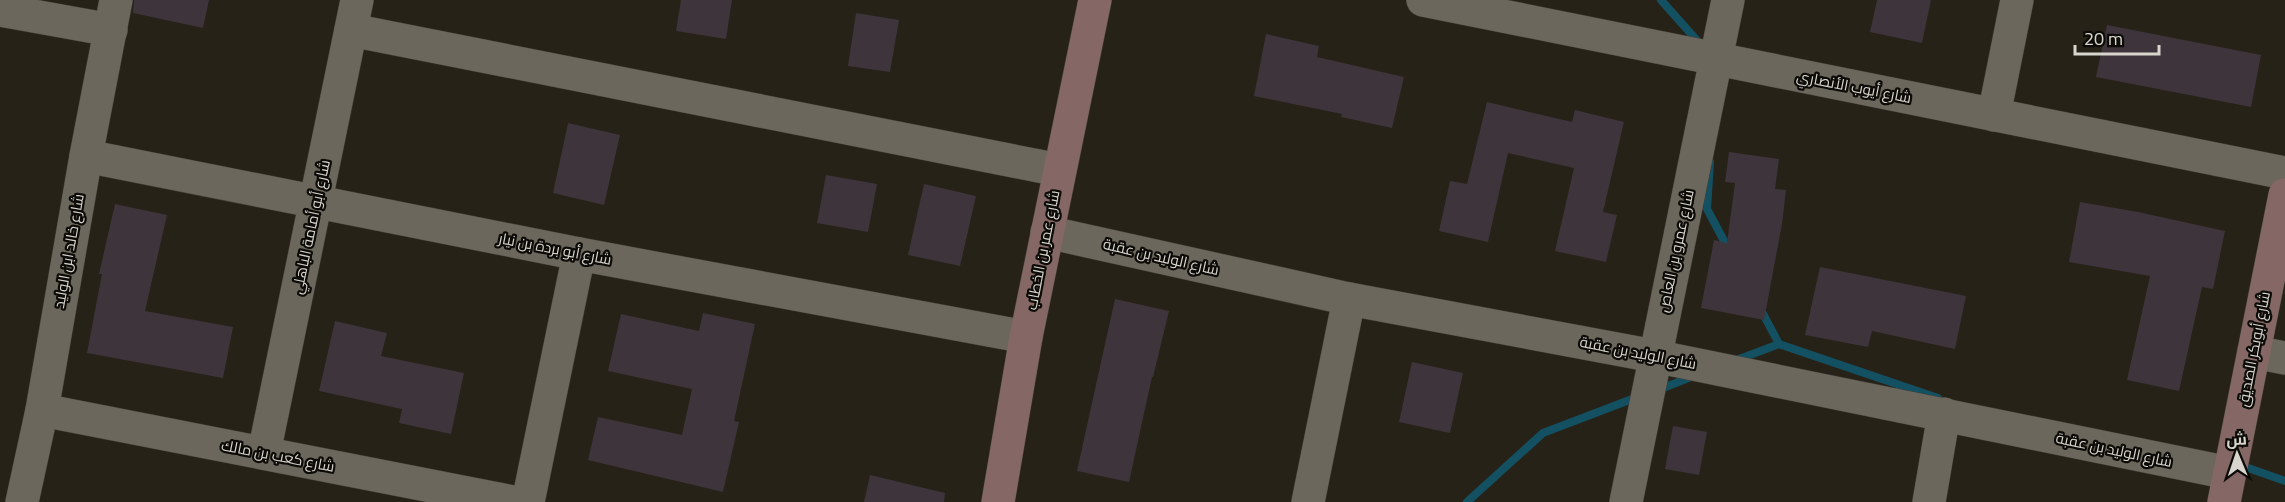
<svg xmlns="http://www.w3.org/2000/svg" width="2285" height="502" viewBox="0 0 2285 502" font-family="Georgia,Cairo,serif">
<rect width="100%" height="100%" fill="#262218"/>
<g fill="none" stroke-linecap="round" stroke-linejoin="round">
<g stroke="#135162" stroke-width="8">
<path d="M 1661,0 L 1701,45"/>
<path d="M 1710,162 L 1707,209 L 1730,252"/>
<path d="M 1760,308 L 1779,344 L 1938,398"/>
<path d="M 1734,361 L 1779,344"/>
<path d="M 1658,390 L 1696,375"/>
<path d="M 2237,464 L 2285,481"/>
<path d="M 1467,502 L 1543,433 L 1640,396"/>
</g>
</g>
<g fill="#3e343b">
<path d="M 134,0 L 209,0 L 203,28 L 133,13 Z"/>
<path d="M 681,0 L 732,0 L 726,39 L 676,31 Z"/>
<path d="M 1877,0 L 1931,0 L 1922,43 L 1870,32 Z"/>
<path d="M 856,13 L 899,20 L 890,72 L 848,66 Z"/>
<path d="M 2107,25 L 2261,55 L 2251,107 L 2096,77 Z"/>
<path d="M 1266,34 L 1319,46 L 1317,57 L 1404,77 L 1392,128 L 1341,117 L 1342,114 L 1254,96 Z"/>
<path d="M 1487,102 L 1572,122 L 1575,110 L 1624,122 L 1603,212 L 1617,215 L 1606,262 L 1555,251 L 1574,168 L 1508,153 L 1488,242 L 1439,231 L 1450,181 L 1467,184 Z"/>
<path d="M 568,123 L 620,135 L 604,205 L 553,193 Z"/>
<path d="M 1729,152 L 1779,159 L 1775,189 L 1786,190 L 1782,224 L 1764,320 L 1701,308 L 1714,240 L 1727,243 L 1735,183 L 1725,182 Z"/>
<path d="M 826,175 L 877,184 L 868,232 L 817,223 Z"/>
<path d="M 924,184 L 976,196 L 960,266 L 908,255 Z"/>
<path d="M 2080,202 L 2138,212 L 2225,231 L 2213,289 L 2202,287 L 2179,391 L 2127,380 L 2150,276 L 2069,262 Z"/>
<path d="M 115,204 L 167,215 L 145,311 L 233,327 L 223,378 L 87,353 L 102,274 L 99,274 Z"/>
<path d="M 1820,267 L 1966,296 L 1955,349 L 1872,331 L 1868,347 L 1805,335 Z"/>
<path d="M 1115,299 L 1169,311 L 1153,377 L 1152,377 L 1129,482 L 1077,471 Z"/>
<path d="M 703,313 L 755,324 L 734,421 L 739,422 L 723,492 L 588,460 L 598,417 L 682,435 L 692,389 L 608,371 L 621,314 L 699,331 Z"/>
<path d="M 335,321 L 387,333 L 381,356 L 464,373 L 451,434 L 399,423 L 402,409 L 319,391 Z"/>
<path d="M 1412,362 L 1463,373 L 1450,433 L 1399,422 Z"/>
<path d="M 1673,426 L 1707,432 L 1699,475 L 1665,469 Z"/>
<path d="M 870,475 L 945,493 L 944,502 L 864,502 Z"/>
</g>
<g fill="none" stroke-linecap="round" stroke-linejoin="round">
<g stroke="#434039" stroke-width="34">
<g id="street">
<path d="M 1423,0 L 2285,173"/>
<path d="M 0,10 L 111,30"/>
<path d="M 351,30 L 1059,170"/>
<path d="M 1994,115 L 2017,0"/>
<path d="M 86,156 L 579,254 L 1026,337"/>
<path d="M 1047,232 L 1349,299 L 1654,356 L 2229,473"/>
<path d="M 2254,352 L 2285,358"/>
<path d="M 42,410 L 513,502"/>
<path d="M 264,453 L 357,0"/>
<path d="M 22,502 L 42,410 L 86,156 L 116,0"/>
<path d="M 528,502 L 579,254"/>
<path d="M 1308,502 L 1349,299"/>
<path d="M 1626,502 L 1728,0"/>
<path d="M 1929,502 L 1944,414"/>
</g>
</g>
<g stroke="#434039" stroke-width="34">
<g id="secondary">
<path d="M 998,502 L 1026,337 L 1095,0"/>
<path d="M 2224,502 L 2285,195"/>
</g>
</g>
<use href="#street" stroke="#6c675c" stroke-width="33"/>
<use href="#secondary" stroke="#856865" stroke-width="33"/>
</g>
<g text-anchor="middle" stroke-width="4.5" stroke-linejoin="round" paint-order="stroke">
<g font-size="15" fill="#d8d5ce" stroke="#0d0b07">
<text transform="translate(1854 87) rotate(11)" y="5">شارع أيوب الأنصاري</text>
<text transform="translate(311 227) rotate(-78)" y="5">شارع أبو أمامة الباهلي</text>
<text transform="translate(555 249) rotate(11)" y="5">شارع أبو بردة بن نيار</text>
<text transform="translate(1043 250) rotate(-79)" y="5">شارع عمر بن الخطاب</text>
<text transform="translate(69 251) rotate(-80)" y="5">شارع خالد ابن الوليد</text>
<text transform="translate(1676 251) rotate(-78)" y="5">شارع عمرو بن العاص</text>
<text transform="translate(1161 257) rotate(13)" y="5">شارع الوليد بن عقبة</text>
<text transform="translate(2254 349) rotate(-79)" y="5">شارع أبوبكر الصديق</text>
<text transform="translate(1638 353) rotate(11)" y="5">شارع الوليد بن عقبة</text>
<text transform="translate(2114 450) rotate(12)" y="5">شارع الوليد بن عقبة</text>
<text transform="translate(278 456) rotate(11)" y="5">شارع كعب بن مالك</text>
</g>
</g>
<g transform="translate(2237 454) rotate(358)" stroke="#0d0b07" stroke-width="4.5" paint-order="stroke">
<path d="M0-4.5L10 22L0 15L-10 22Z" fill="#d8d5ce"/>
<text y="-9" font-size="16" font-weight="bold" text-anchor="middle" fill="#d8d5ce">ش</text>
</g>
<path d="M2075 45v9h84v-9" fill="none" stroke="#d8d5ce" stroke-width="3"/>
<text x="2084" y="45" font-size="18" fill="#d8d5ce" stroke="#0d0b07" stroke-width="4.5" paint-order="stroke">20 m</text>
</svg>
